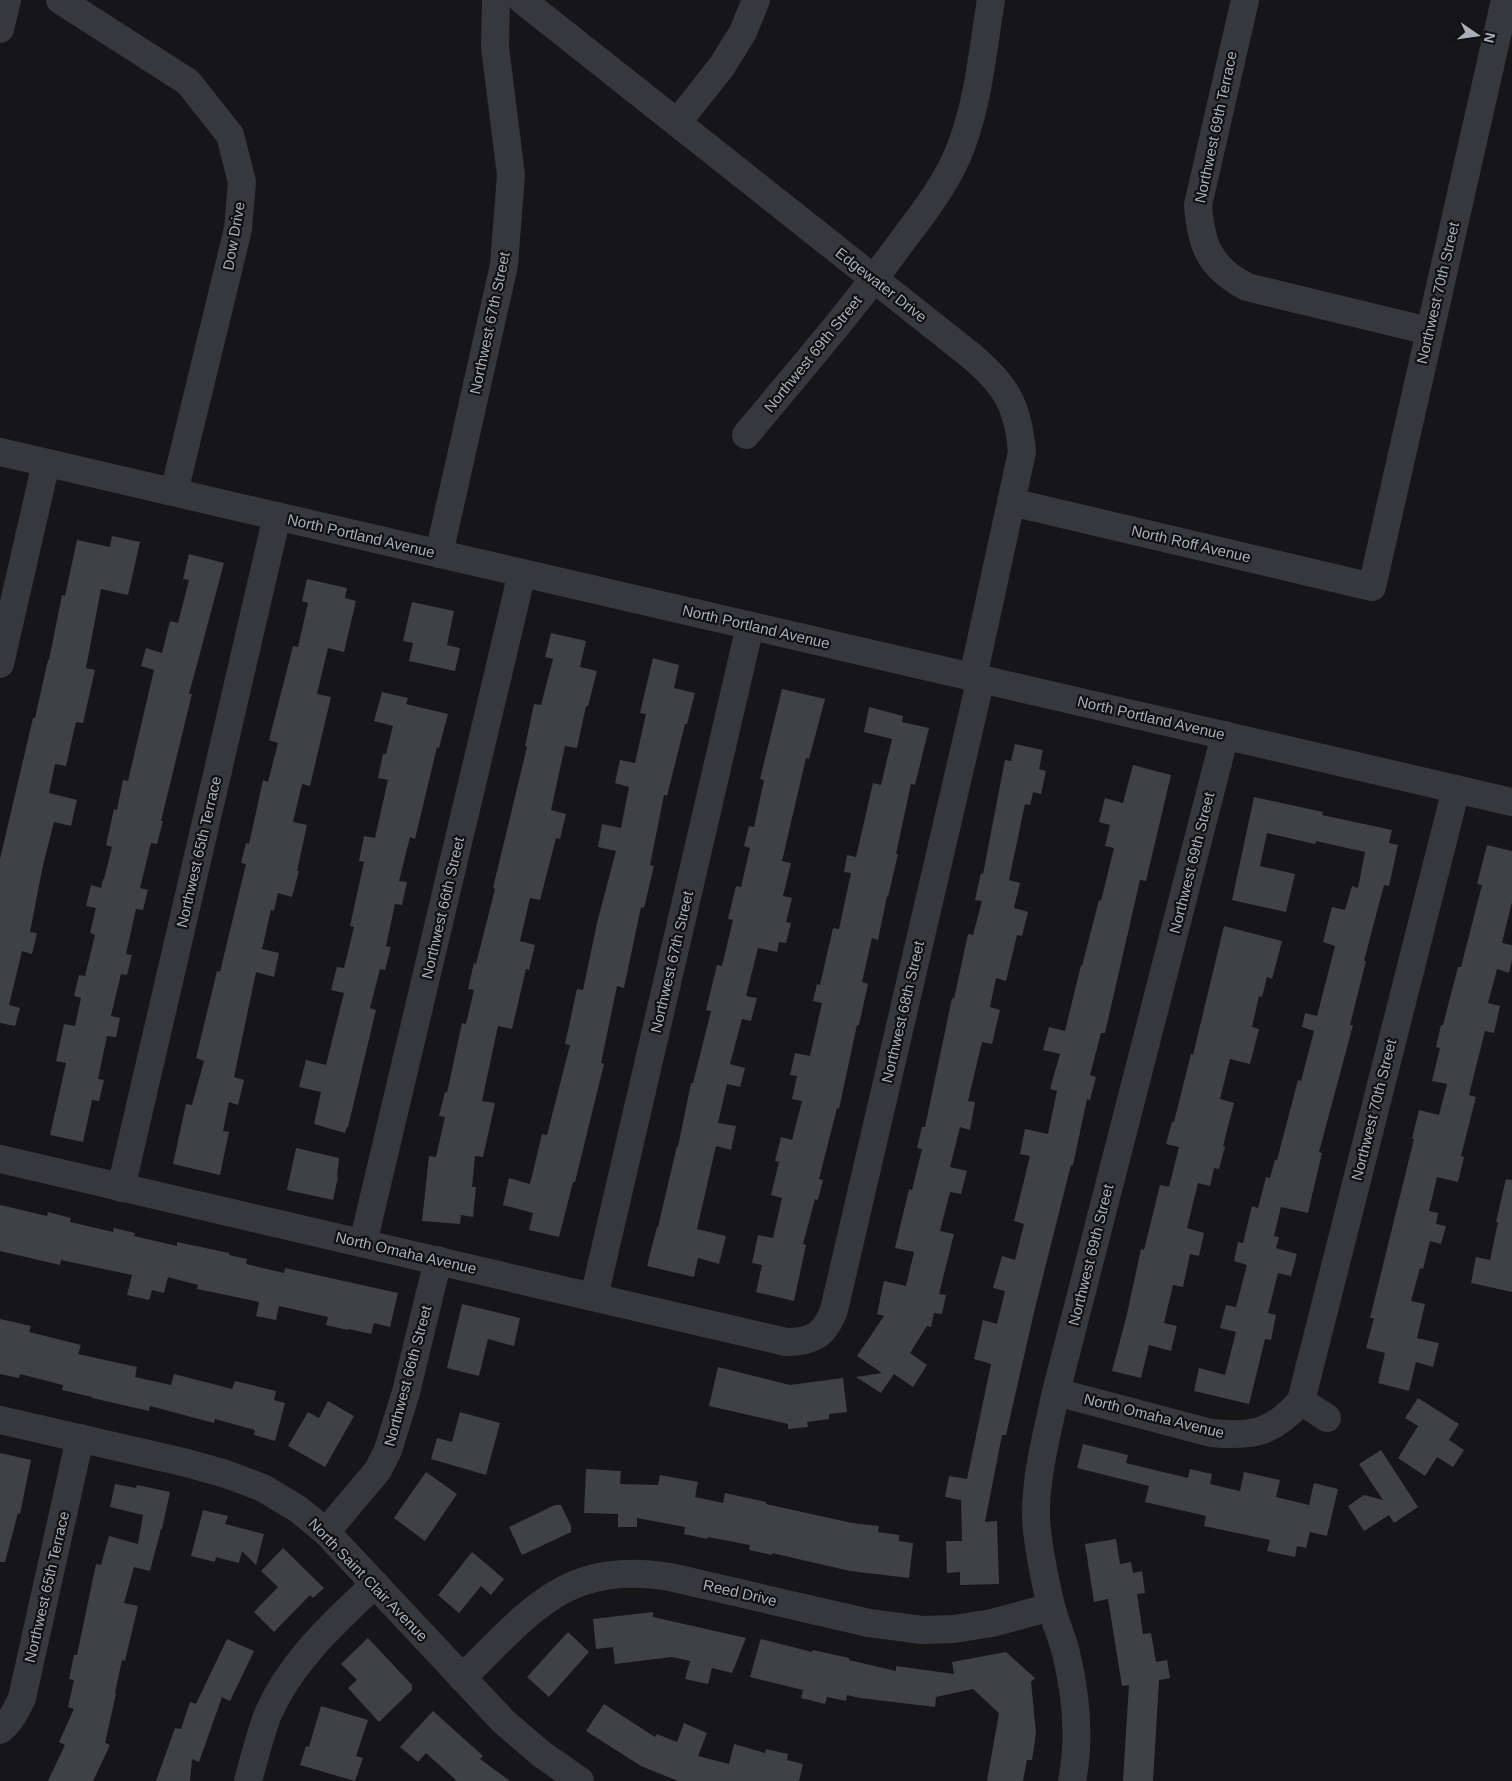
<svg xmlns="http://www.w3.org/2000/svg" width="1512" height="1781" viewBox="0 0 1512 1781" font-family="Arial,sans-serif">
<rect width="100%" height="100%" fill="#161618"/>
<g fill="#404145">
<path d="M 112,536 L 140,542 L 128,595 L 101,589 L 86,668 L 95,670 L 83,723 L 76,722 L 66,766 L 55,764 L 49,793 L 77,800 L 71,826 L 54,822 L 43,865 L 30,932 L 37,933 L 32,954 L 22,951 L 9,1005 L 20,1008 L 15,1026 L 0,1023 L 0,859 L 33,718 L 35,718 L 48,660 L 49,660 L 62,595 L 65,596 L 77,540 L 110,547 Z"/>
<path d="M 189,554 L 224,563 L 189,694 L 192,694 L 161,821 L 163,821 L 157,844 L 151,843 L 140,888 L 148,890 L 143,910 L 136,909 L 126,954 L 132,955 L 127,975 L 121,974 L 111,1016 L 120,1018 L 116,1037 L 107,1036 L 98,1079 L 104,1080 L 99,1101 L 92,1100 L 83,1142 L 50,1135 L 66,1063 L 56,1061 L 64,1024 L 75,1026 L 81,998 L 74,996 L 79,975 L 85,976 L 95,935 L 90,933 L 96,908 L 86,906 L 91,885 L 101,888 L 103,879 L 104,879 L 112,847 L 106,845 L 114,809 L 117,810 L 123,780 L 128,781 L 154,670 L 141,666 L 146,648 L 162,653 L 170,621 L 178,623 L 189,580 L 183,579 Z"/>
<path d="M 307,579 L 347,588 L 345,598 L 356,601 L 344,652 L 328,648 L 317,694 L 331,697 L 310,786 L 302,784 L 293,822 L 307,825 L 297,871 L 299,871 L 292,897 L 278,893 L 274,911 L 271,910 L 262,949 L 279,953 L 274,977 L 256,972 L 234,1077 L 244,1080 L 238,1105 L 229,1102 L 223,1131 L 229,1132 L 220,1175 L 173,1164 L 186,1104 L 192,1105 L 204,1061 L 196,1058 L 217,971 L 220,972 L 246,864 L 241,863 L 246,843 L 249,844 L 263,780 L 268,782 L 278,743 L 269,740 L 293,646 L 298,647 L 308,603 L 302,601 Z"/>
<path d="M 412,602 L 454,611 L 447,645 L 460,648 L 455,671 L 409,661 L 413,643 L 403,641 Z"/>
<path d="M 551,633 L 586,641 L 580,667 L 597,671 L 588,706 L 586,706 L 577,748 L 565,746 L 551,810 L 566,814 L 560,839 L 556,838 L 540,900 L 530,898 L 520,941 L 535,945 L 529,970 L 526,969 L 512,1029 L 498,1026 L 482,1101 L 495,1103 L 483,1157 L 475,1156 L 472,1187 L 476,1187 L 473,1217 L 461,1215 L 460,1224 L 422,1221 L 429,1156 L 436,1157 L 445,1117 L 439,1116 L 445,1092 L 447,1093 L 462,1023 L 466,1024 L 474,990 L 468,989 L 474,963 L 476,964 L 495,889 L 493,888 L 527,747 L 525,746 L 534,704 L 541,705 L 553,659 L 545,657 Z"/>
<path d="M 653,658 L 679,665 L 674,688 L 695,693 L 687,724 L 685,724 L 667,796 L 664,795 L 650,865 L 654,866 L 644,908 L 641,907 L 624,988 L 617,986 L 601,1063 L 604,1064 L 575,1182 L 573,1182 L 559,1237 L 529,1230 L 533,1213 L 503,1205 L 509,1178 L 530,1184 L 542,1134 L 547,1135 L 570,1045 L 565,1044 L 577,989 L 583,990 L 597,923 L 616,851 L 598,847 L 602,824 L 621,828 L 629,787 L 615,783 L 620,760 L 635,763 L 646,714 L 640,713 Z"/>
<path d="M 782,689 L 825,699 L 809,759 L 806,758 L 782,861 L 791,863 L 783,896 L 792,898 L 786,922 L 791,923 L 786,943 L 779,942 L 777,952 L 758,948 L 746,996 L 757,998 L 751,1021 L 742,1019 L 730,1064 L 745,1068 L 740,1087 L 727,1084 L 718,1123 L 736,1126 L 731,1150 L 716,1146 L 697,1229 L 726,1236 L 719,1264 L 698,1258 L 694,1277 L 647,1266 L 657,1227 L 658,1227 L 677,1146 L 678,1147 L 691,1083 L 693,1083 L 711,1011 L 706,1010 L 717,965 L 722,966 L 733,920 L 728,919 L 736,886 L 741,887 L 750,848 L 744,846 L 749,826 L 754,827 L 764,780 L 760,779 Z"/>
<path d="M 382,692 L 408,698 L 406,704 L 448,714 L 439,748 L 437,747 L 415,839 L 410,837 L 399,881 L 407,882 L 402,905 L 395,904 L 386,946 L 391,947 L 385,970 L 380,969 L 370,1008 L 376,1010 L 348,1127 L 347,1127 L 345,1133 L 314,1124 L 321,1092 L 299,1087 L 306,1060 L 326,1065 L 344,993 L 331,990 L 337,967 L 344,968 L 354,927 L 350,926 L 364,862 L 359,861 L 364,836 L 375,838 L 388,780 L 378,778 L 383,754 L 386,754 L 393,726 L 374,721 Z"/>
<path d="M 869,707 L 903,716 L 902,722 L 929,728 L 915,785 L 911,784 L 896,854 L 898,854 L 888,897 L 887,896 L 878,940 L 872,938 L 862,982 L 868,984 L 859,1025 L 857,1025 L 839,1109 L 837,1108 L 819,1179 L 823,1180 L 818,1200 L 815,1199 L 803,1244 L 806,1245 L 794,1301 L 756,1292 L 762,1265 L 752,1263 L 758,1235 L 773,1238 L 782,1198 L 771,1195 L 779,1162 L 775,1161 L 781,1137 L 792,1140 L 802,1101 L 792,1099 L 797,1076 L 790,1075 L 795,1053 L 810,1056 L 822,1003 L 813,1001 L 817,984 L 820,985 L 833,928 L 839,929 L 851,873 L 844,872 L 847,855 L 856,857 L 873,783 L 881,785 L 892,739 L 864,732 Z"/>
<path d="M 1015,744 L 1043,750 L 1039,769 L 1046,771 L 1041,794 L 1033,792 L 1030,805 L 1025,804 L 1009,880 L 1020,883 L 1014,908 L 1028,912 L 1022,936 L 1017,935 L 1006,981 L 996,978 L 990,1007 L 1000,1010 L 992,1044 L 982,1042 L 968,1101 L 975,1102 L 970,1130 L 960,1127 L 950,1167 L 967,1171 L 961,1194 L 950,1192 L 940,1231 L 954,1234 L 939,1294 L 946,1295 L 942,1314 L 934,1313 L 931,1327 L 927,1326 L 910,1353 L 927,1365 L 913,1387 L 894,1374 L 881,1393 L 856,1377 L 882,1373 L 857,1356 L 884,1316 L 877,1314 L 884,1281 L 906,1286 L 914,1252 L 895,1248 L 909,1189 L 912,1190 L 922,1149 L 917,1148 L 922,1127 L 925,1127 L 952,998 L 954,999 L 968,934 L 973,935 L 982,901 L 975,900 L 981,873 L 983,874 L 1005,760 L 1011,761 Z"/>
<path d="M 1133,765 L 1171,775 L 1146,881 L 1140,880 L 1105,1033 L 1101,1033 L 1090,1075 L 1096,1077 L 1090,1100 L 1087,1099 L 1073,1165 L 1071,1165 L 1035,1308 L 1006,1435 L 1002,1435 L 985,1522 L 997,1521 L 999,1584 L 960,1585 L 960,1572 L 947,1573 L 946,1541 L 962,1541 L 961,1500 L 945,1497 L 949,1476 L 967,1479 L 991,1364 L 974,1359 L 983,1320 L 997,1324 L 1005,1291 L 993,1288 L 1002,1256 L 1015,1260 L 1024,1224 L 1014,1221 L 1030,1156 L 1020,1154 L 1025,1129 L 1048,1134 L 1057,1091 L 1050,1089 L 1060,1054 L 1043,1050 L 1049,1027 L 1065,1031 L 1081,965 L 1082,966 L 1099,900 L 1101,901 L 1114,848 L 1105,846 L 1110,825 L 1099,822 L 1105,798 L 1123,803 Z"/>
<path d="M 1254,797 L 1323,812 L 1322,815 L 1392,830 L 1389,843 L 1398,845 L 1389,886 L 1384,885 L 1364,961 L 1366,961 L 1350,1025 L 1353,1025 L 1319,1152 L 1322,1153 L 1308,1213 L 1281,1207 L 1274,1236 L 1279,1237 L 1276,1248 L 1297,1254 L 1291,1276 L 1278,1273 L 1268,1313 L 1276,1315 L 1271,1340 L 1265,1339 L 1249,1404 L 1194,1391 L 1199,1368 L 1225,1375 L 1236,1332 L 1220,1328 L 1226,1305 L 1236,1307 L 1247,1265 L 1234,1261 L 1238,1242 L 1243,1243 L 1252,1206 L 1258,1208 L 1266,1177 L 1270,1178 L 1275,1160 L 1277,1160 L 1298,1080 L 1301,1081 L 1314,1031 L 1302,1027 L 1305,1013 L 1317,1016 L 1335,946 L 1323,942 L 1332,907 L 1345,910 L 1352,886 L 1358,888 L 1365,852 L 1316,841 L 1315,844 L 1267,833 L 1260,866 L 1295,874 L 1286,912 L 1232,900 Z"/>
<path d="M 1487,845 L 1512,851 L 1512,902 L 1502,943 L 1512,945 L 1512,960 L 1509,973 L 1497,969 L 1488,1003 L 1500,1006 L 1494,1033 L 1485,1031 L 1469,1095 L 1476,1097 L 1461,1156 L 1464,1157 L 1458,1182 L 1437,1177 L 1429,1211 L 1438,1213 L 1436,1224 L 1446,1226 L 1441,1244 L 1430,1241 L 1423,1269 L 1420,1268 L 1411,1301 L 1425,1304 L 1417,1338 L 1439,1343 L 1433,1367 L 1416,1362 L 1409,1391 L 1378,1383 L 1385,1353 L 1366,1348 L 1374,1318 L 1370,1318 L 1414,1139 L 1412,1139 L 1419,1110 L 1439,1115 L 1447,1084 L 1432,1081 L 1440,1048 L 1436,1047 L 1441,1025 L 1443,1025 L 1458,967 L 1461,967 L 1482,885 L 1477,884 Z"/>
<path d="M 1224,926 L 1282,941 L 1272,979 L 1267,977 L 1262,997 L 1259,996 L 1252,1027 L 1259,1029 L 1250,1064 L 1230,1059 L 1220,1099 L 1234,1103 L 1223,1146 L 1225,1147 L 1219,1169 L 1214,1168 L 1210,1186 L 1198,1183 L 1187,1228 L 1204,1233 L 1199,1256 L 1190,1254 L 1183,1287 L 1173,1285 L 1164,1323 L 1177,1326 L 1171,1351 L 1149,1345 L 1141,1378 L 1112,1371 L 1127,1314 L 1141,1249 L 1144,1250 L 1160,1185 L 1169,1187 L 1179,1147 L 1166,1144 L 1172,1122 L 1174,1122 L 1191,1054 L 1193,1055 Z"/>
<path d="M 296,1148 L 339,1158 L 337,1177 L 338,1177 L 333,1200 L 287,1190 Z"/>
<path d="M 1506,1179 L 1512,1180 L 1512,1292 L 1471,1283 L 1476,1257 L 1490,1260 L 1498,1222 L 1496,1222 Z"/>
<path d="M 0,1205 L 47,1216 L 48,1212 L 71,1218 L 70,1222 L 113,1232 L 114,1228 L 135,1233 L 134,1236 L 177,1246 L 177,1242 L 229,1253 L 229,1255 L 247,1259 L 246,1264 L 284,1273 L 285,1268 L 398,1293 L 390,1327 L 374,1323 L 371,1334 L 349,1329 L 348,1330 L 326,1325 L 328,1317 L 279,1306 L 276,1320 L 256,1316 L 259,1302 L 197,1289 L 198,1285 L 168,1277 L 164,1293 L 152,1290 L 149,1300 L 127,1295 L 132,1275 L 61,1260 L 60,1265 L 0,1251 Z"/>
<path d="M 462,1304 L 520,1318 L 514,1346 L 488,1339 L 479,1376 L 447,1368 Z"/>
<path d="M 0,1319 L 31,1326 L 29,1332 L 81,1345 L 78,1354 L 137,1367 L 135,1377 L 171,1385 L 174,1374 L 232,1389 L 235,1381 L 276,1391 L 274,1400 L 285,1403 L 275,1441 L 254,1435 L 255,1430 L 215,1419 L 214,1423 L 150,1406 L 149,1411 L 92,1398 L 92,1397 L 62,1390 L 63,1385 L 20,1374 L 19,1378 L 0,1374 Z"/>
<path d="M 718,1367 L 790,1385 L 843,1378 L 847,1412 L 829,1414 L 829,1419 L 807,1422 L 808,1427 L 788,1429 L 788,1424 L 709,1406 Z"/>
<path d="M 1418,1398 L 1459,1424 L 1449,1440 L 1464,1450 L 1453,1467 L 1437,1457 L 1425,1476 L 1398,1458 L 1418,1426 L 1405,1418 Z"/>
<path d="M 328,1401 L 354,1416 L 325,1467 L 288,1446 L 308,1412 L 319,1418 Z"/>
<path d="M 460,1412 L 500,1423 L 486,1475 L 431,1459 L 437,1438 L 452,1442 Z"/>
<path d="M 1083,1444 L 1128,1455 L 1126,1463 L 1188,1478 L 1190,1469 L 1212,1474 L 1210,1484 L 1240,1491 L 1244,1472 L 1280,1480 L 1276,1497 L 1309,1505 L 1314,1483 L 1338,1489 L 1327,1536 L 1310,1532 L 1306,1548 L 1297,1546 L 1295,1557 L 1267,1551 L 1270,1540 L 1204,1526 L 1206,1516 L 1145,1502 L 1149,1486 L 1077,1468 Z"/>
<path d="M 1381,1450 L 1418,1507 L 1394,1523 L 1389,1515 L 1364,1531 L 1348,1506 L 1364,1495 L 1383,1500 L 1359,1464 Z"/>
<path d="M 0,1453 L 31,1460 L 20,1514 L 18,1513 L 5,1562 L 0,1562 Z"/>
<path d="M 586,1469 L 621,1471 L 620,1484 L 658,1485 L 660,1475 L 698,1482 L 695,1497 L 723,1503 L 725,1493 L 766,1502 L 766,1504 L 852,1523 L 879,1526 L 878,1532 L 899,1535 L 899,1541 L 913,1543 L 909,1578 L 850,1571 L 772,1553 L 772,1555 L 749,1550 L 750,1545 L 708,1537 L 707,1539 L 684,1534 L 685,1527 L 637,1518 L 637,1527 L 618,1527 L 618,1514 L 584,1513 Z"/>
<path d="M 426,1472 L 457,1494 L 425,1541 L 394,1518 Z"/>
<path d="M 115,1484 L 136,1488 L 137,1485 L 170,1492 L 162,1529 L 161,1529 L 150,1571 L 134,1567 L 124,1603 L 138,1606 L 125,1661 L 122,1660 L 115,1693 L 116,1694 L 105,1743 L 110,1745 L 93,1781 L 48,1781 L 65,1745 L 59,1742 L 74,1709 L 68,1707 L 74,1680 L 69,1679 L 74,1655 L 77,1655 L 96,1564 L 101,1565 L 109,1536 L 138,1544 L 143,1515 L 110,1507 Z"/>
<path d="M 555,1505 L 561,1505 L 571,1526 L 571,1532 L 522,1555 L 509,1527 Z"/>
<path d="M 203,1510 L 228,1516 L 225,1524 L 264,1534 L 256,1565 L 242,1551 L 239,1563 L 216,1557 L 215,1562 L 191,1556 Z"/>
<path d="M 1116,1539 L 1120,1564 L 1131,1562 L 1133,1573 L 1142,1571 L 1145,1593 L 1137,1594 L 1143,1634 L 1151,1633 L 1156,1662 L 1167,1660 L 1170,1678 L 1159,1680 L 1153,1781 L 1123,1781 L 1129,1685 L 1122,1686 L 1108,1599 L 1094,1602 L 1085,1544 Z"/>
<path d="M 283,1548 L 324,1588 L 313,1598 L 310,1595 L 274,1632 L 254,1612 L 278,1587 L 261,1571 Z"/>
<path d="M 472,1552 L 504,1579 L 491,1595 L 481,1586 L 459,1613 L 438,1595 Z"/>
<path d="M 653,1612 L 653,1617 L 746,1638 L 732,1673 L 712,1668 L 708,1684 L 685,1679 L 690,1661 L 672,1657 L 615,1664 L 613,1647 L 596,1649 L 593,1619 Z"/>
<path d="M 568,1632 L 589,1652 L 549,1697 L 527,1677 Z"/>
<path d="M 368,1638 L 412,1685 L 412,1690 L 379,1722 L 348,1688 L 357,1680 L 341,1664 Z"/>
<path d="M 227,1639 L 254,1651 L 230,1701 L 222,1697 L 199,1762 L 192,1759 L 190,1781 L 156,1781 L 175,1728 L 181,1729 L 190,1702 L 196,1704 Z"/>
<path d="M 761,1639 L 812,1652 L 813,1650 L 849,1658 L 849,1660 L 896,1671 L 896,1666 L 954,1674 L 952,1662 L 1006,1652 L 1035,1678 L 1031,1682 L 1036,1733 L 1032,1760 L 1027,1760 L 1023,1781 L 987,1781 L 999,1713 L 973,1689 L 936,1697 L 935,1707 L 860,1698 L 847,1695 L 846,1701 L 827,1697 L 825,1704 L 801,1698 L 803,1690 L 750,1677 L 760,1641 Z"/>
<path d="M 604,1704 L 655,1737 L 657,1734 L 677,1742 L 684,1723 L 707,1733 L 698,1756 L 729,1764 L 734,1744 L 765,1753 L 766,1749 L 788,1754 L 787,1760 L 803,1764 L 799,1781 L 678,1781 L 641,1766 L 586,1731 Z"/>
<path d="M 321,1706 L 368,1720 L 356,1756 L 363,1758 L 355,1781 L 300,1765 L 306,1746 L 309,1747 Z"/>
<path d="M 433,1711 L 483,1756 L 480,1759 L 510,1781 L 457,1781 L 426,1753 L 418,1762 L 400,1747 Z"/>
</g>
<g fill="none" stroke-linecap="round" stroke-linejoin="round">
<g stroke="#37383d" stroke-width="28">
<path d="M 60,0 L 188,82 L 230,135 L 242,182 L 238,229 L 174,492"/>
<path d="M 522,0 L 969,354 C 1005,384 1018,404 1022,452 L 973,677"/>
<path d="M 1245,0 L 1198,205 C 1201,245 1209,267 1247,287 L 1429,331"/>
<path d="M 0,29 L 7,0"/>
<path d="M 677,123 L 722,66 L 743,32 L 756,0"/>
<path d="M 746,435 C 798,372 852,310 900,244 C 923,213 949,181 962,144 C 979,98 983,48 991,0"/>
<path d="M 0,452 L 1512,802"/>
<path d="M 1011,502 L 1372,587 L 1505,0"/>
<path d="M 439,554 L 504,265 L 511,175 L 495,47 L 496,0"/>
<path d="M 0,664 L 46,463"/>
<path d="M 0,1159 L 786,1342 C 812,1342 824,1336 834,1310 L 981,678"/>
<path d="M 121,1188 L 277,516"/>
<path d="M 363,1243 L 522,573"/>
<path d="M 594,1297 L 750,626"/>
<path d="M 1056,1392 L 1211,1433 C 1252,1437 1273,1433 1301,1401"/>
<path d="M 1327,1418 L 1301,1401 L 1456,789"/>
<path d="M 0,1420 L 187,1463 L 226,1474 L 263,1488 L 298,1509 L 326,1532 L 503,1721 L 540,1753 L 580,1781"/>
<path d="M 326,1532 L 378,1470 L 388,1450 L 406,1392 L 438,1260"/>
<path d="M 462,1678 C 530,1612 565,1560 670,1577 L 869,1623 L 922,1630 L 954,1629 L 992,1623 L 1051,1607"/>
<path d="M 0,1730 C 11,1721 16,1711 22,1698 L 80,1438"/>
<path d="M 248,1781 C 254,1759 260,1735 268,1714 C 291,1661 334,1623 375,1584"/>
<path d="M 1072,1781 C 1080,1740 1076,1694 1066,1653 C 1062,1637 1055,1622 1051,1606 C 1045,1581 1040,1556 1037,1531 C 1032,1488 1047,1434 1056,1392 L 1225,735"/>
</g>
</g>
<g text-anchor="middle" stroke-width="4.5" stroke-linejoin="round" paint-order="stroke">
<g font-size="15" fill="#a8adb8" stroke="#111113">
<text transform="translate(1216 127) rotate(-78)" y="5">Northwest 69th Terrace</text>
<text transform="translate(234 236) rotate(-80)" y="5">Dow Drive</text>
<text transform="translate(881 285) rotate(38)" y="5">Edgewater Drive</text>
<text transform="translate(1438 293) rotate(-77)" y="5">Northwest 70th Street</text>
<text transform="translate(490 323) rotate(-78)" y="5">Northwest 67th Street</text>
<text transform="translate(813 354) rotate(-51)" y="5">Northwest 69th Street</text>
<text transform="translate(361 536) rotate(13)" y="5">North Portland Avenue</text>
<text transform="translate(1191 544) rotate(13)" y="5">North Roff Avenue</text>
<text transform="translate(756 627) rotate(13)" y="5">North Portland Avenue</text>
<text transform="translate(1151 718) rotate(13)" y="5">North Portland Avenue</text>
<text transform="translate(199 852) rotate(-77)" y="5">Northwest 65th Terrace</text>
<text transform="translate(1192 863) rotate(-76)" y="5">Northwest 69th Street</text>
<text transform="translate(443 908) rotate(-77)" y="5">Northwest 66th Street</text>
<text transform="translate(672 962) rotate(-77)" y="5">Northwest 67th Street</text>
<text transform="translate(903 1012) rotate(-77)" y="5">Northwest 68th Street</text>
<text transform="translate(1374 1110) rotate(-76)" y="5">Northwest 70th Street</text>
<text transform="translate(406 1253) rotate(13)" y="5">North Omaha Avenue</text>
<text transform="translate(1091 1255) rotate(-76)" y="5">Northwest 69th Street</text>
<text transform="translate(408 1376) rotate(-75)" y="5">Northwest 66th Street</text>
<text transform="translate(1154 1416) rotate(14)" y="5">North Omaha Avenue</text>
<text transform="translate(368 1580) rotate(46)" y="5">North Saint Clair Avenue</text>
<text transform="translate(47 1587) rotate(-77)" y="5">Northwest 65th Terrace</text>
<text transform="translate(740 1593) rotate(13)" y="5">Reed Drive</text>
</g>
</g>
<g transform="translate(1477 35) rotate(103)" stroke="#111113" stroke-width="4" paint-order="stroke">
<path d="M0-4L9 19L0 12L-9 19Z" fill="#a8adb8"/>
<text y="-8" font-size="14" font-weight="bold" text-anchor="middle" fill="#a8adb8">N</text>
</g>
</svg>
